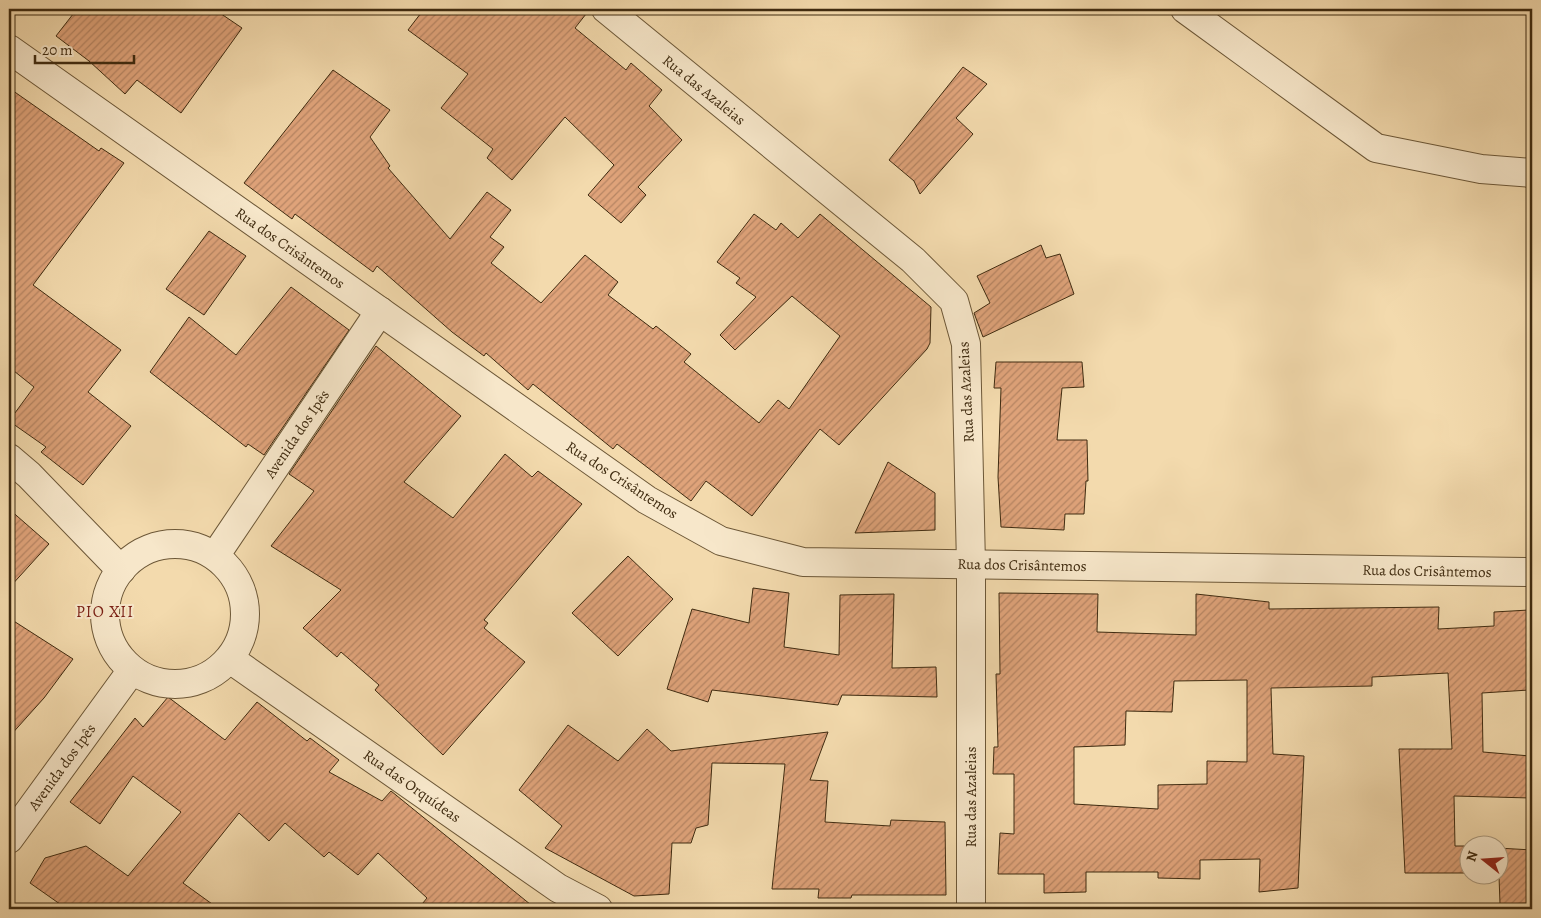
<svg xmlns="http://www.w3.org/2000/svg" width="1541" height="918" viewBox="0 0 1541 918" font-family="Alegreya,serif">
<defs>
<pattern id="building-hatch" width="6" height="6" patternUnits="userSpaceOnUse" patternTransform="scale(1.25)"><rect width="6" height="6" fill="#dfa37a"/><path d="M-1 1l2-2M0 6l6-6M5 7l2-2" fill="none" stroke="#b68563"/></pattern>
</defs>
<rect width="100%" height="100%" fill="#f3daad"/>
<filter id="stains"><feTurbulence type="fractalNoise" baseFrequency=".004" numOctaves="4"/><feColorMatrix values="0 0 0 0 .2 0 0 0 0 .09 0 0 0 0 .02 0 0 0 .5 -.17"/></filter>
<radialGradient id="worn" r=".72"><stop offset=".6" stop-color="#630" stop-opacity="0"/><stop offset="1" stop-color="#630" stop-opacity=".3"/></radialGradient>
<g fill="url(#building-hatch)" stroke="#3f2b10" fill-rule="evenodd">
<path d="M 77,9 L 214,9 L 242,28 L 181,113 L 137,80 L 125,94 L 89,61 L 56,36 Z"/>
<path d="M 424,9 L 590,9 L 575,28 L 626,70 L 631,63 L 662,90 L 649,106 L 682,140 L 638,187 L 646,195 L 621,223 L 588,195 L 614,165 L 565,117 L 512,180 L 487,158 L 493,149 L 441,108 L 468,74 L 408,30 Z"/>
<path d="M 963,67 L 987,84 L 956,118 L 973,134 L 920,194 L 914,181 L 889,160 Z"/>
<path d="M 333,70 L 390,110 L 370,137 L 390,166 L 388,168 L 450,239 L 487,192 L 511,210 L 490,237 L 504,247 L 491,263 L 541,303 L 585,255 L 618,282 L 608,295 L 653,329 L 656,326 L 691,354 L 684,362 L 759,423 L 778,400 L 789,409 L 840,336 L 792,296 L 735,350 L 720,335 L 756,297 L 736,283 L 740,278 L 717,262 L 754,214 L 776,230 L 781,223 L 798,238 L 820,214 L 931,307 L 930,343 L 927,349 L 839,445 L 820,429 L 752,516 L 706,481 L 691,501 L 617,444 L 613,449 L 533,384 L 528,390 L 486,353 L 484,356 L 452,332 L 377,266 L 373,272 L 295,214 L 292,219 L 244,183 Z"/>
<path d="M 9,88 L 99,151 L 101,148 L 124,163 L 33,285 L 121,350 L 88,392 L 131,426 L 83,485 L 41,452 L 46,447 L 9,421 L 34,387 L 9,367 Z"/>
<path d="M 209,231 L 246,256 L 204,315 L 166,289 Z"/>
<path d="M 1041,245 L 1046,258 L 1060,254 L 1074,294 L 983,337 L 974,313 L 990,303 L 977,276 Z"/>
<path d="M 291,287 L 349,330 L 264,455 L 248,444 L 246,447 L 150,372 L 189,317 L 236,355 Z"/>
<path d="M 376,346 L 461,416 L 404,482 L 453,518 L 505,454 L 532,477 L 538,471 L 582,504 L 484,620 L 488,623 L 484,628 L 525,662 L 443,755 L 375,690 L 379,685 L 341,652 L 337,657 L 303,628 L 341,590 L 271,546 L 314,491 L 289,474 Z"/>
<path d="M 996,362 L 1082,362 L 1084,387 L 1062,388 L 1057,440 L 1087,440 L 1088,481 L 1086,481 L 1084,514 L 1065,514 L 1064,530 L 1001,527 L 998,477 L 1001,388 L 994,388 Z"/>
<path d="M 888,462 L 935,493 L 935,530 L 855,533 Z"/>
<path d="M 9,509 L 49,544 L 9,588 Z"/>
<path d="M 628,556 L 673,599 L 618,656 L 572,613 Z"/>
<path d="M 753,588 L 789,593 L 784,647 L 839,655 L 840,595 L 894,594 L 892,668 L 936,667 L 937,697 L 842,695 L 838,705 L 712,690 L 708,702 L 667,689 L 692,609 L 749,623 Z"/>
<path d="M 999,593 L 1098,594 L 1097,632 L 1196,635 L 1196,594 L 1269,602 L 1269,609 L 1439,607 L 1438,629 L 1494,626 L 1494,612 L 1529,610 L 1529,690 L 1482,693 L 1483,752 L 1530,756 L 1531,798 L 1454,796 L 1455,846 L 1468,846 L 1468,873 L 1405,873 L 1399,749 L 1452,749 L 1448,673 L 1372,677 L 1372,686 L 1271,688 L 1273,754 L 1304,756 L 1298,888 L 1259,892 L 1260,859 L 1200,860 L 1200,879 L 1158,878 L 1158,872 L 1086,872 L 1086,892 L 1044,893 L 1044,874 L 998,874 L 1000,833 L 1014,834 L 1014,774 L 993,774 L 994,747 L 998,747 L 996,674 L 1000,674 ZM 1247,680 L 1247,762 L 1207,761 L 1207,784 L 1158,785 L 1158,809 L 1074,804 L 1074,747 L 1125,745 L 1126,711 L 1172,712 L 1174,681 Z"/>
<path d="M 9,618 L 73,659 L 44,698 L 9,737 Z"/>
<path d="M 168,697 L 225,740 L 257,702 L 307,741 L 310,738 L 339,760 L 329,772 L 382,801 L 391,791 L 536,909 L 418,909 L 427,898 L 378,853 L 358,875 L 329,852 L 324,857 L 285,823 L 269,841 L 239,813 L 183,883 L 219,909 L 67,909 L 30,883 L 45,858 L 86,846 L 128,876 L 181,812 L 133,776 L 100,824 L 70,802 L 135,718 L 143,727 Z"/>
<path d="M 568,725 L 618,761 L 647,729 L 671,751 L 828,732 L 810,780 L 828,781 L 825,822 L 890,826 L 891,820 L 945,822 L 946,895 L 852,895 L 851,898 L 818,898 L 819,889 L 772,889 L 785,764 L 712,763 L 708,825 L 696,828 L 691,843 L 672,843 L 669,894 L 634,896 L 545,848 L 562,826 L 519,790 Z"/>
<path d="M 1498,848 L 1532,850 L 1532,903 L 1500,904 Z"/>
</g>
<g fill="none" stroke-linecap="round" stroke-linejoin="round">
<g stroke="#6c5737" stroke-width="30">
<g id="minor">
<path d="M 606,9 L 913,260 L 954,301 L 966,344 L 971,565 L 971,909"/>
<path d="M 1185,9 L 1376,148 L 1481,169 L 1532,173"/>
<path d="M 9,49 L 647,500 L 721,541 L 803,562 L 1532,572"/>
<path d="M 9,458 L 29,475 L 121,570"/>
<circle cx="175" cy="614" r="70"/>
<path d="M 215,556 L 380,311"/>
<path d="M 230,659 L 558,888 L 598,909"/>
<path d="M 9,839 L 132,670"/>
</g>
</g>
<use href="#minor" stroke="#f7e7ca" stroke-width="28"/>
</g>
<g text-anchor="middle" stroke-width="4" stroke-linejoin="round" paint-order="stroke">
<g font-size="15" fill="#3f2b10" stroke="#f7e7ca">
<text transform="translate(704 90) rotate(39)" y="5">Rua das Azaleias</text>
<text transform="translate(290 248) rotate(35)" y="5">Rua dos Crisântemos</text>
<text transform="translate(966 392) rotate(-93)" y="5">Rua das Azaleias</text>
<text transform="translate(297 434) rotate(-56)" y="5">Avenida dos Ipês</text>
<text transform="translate(622 480) rotate(33)" y="5">Rua dos Crisântemos</text>
<text transform="translate(1022 565) rotate(1)" y="5">Rua dos Crisântemos</text>
<text transform="translate(1427 571) rotate(1)" y="5">Rua dos Crisântemos</text>
<text transform="translate(62 767) rotate(-54)" y="5">Avenida dos Ipês</text>
<text transform="translate(412 786) rotate(35)" y="5">Rua das Orquídeas</text>
<text transform="translate(971 797) rotate(-90)" y="5">Rua das Azaleias</text>
</g>
<g font-size="16" letter-spacing="1" fill="#7a1f14" stroke="#f7e7ca">
<text x="105" y="617">PIO XII</text>
</g>
</g>
<rect width="1541" height="918" fill="none" stroke="#f3daad" stroke-width="30"/>
<rect x="10" y="10" width="1521" height="898" fill="none" stroke="#3f2b10" stroke-width="2.5"/>
<rect x="15" y="15" width="1511" height="888" fill="none" stroke="#3f2b10"/>
<g transform="translate(1484 860) rotate(287)"><circle r="24" fill="#f7e7ca" stroke="#ad9c80"/>
<path d="M0-4L9 19L0 12L-9 19Z" fill="#8f2418"/>
<text y="-8" font-size="14" font-weight="bold" text-anchor="middle" fill="#3f2b10">N</text>
</g>
<path d="M35 55v8h99v-8" fill="none" stroke="#3f2b10" stroke-width="2.5"/>
<text x="42" y="55" font-size="15" fill="#3f2b10" stroke="#f7e7ca" stroke-width="4" paint-order="stroke">20 m</text>
<rect width="100%" height="100%" filter="url(#stains)"/>
<rect width="100%" height="100%" fill="url(#worn)"/>
</svg>
